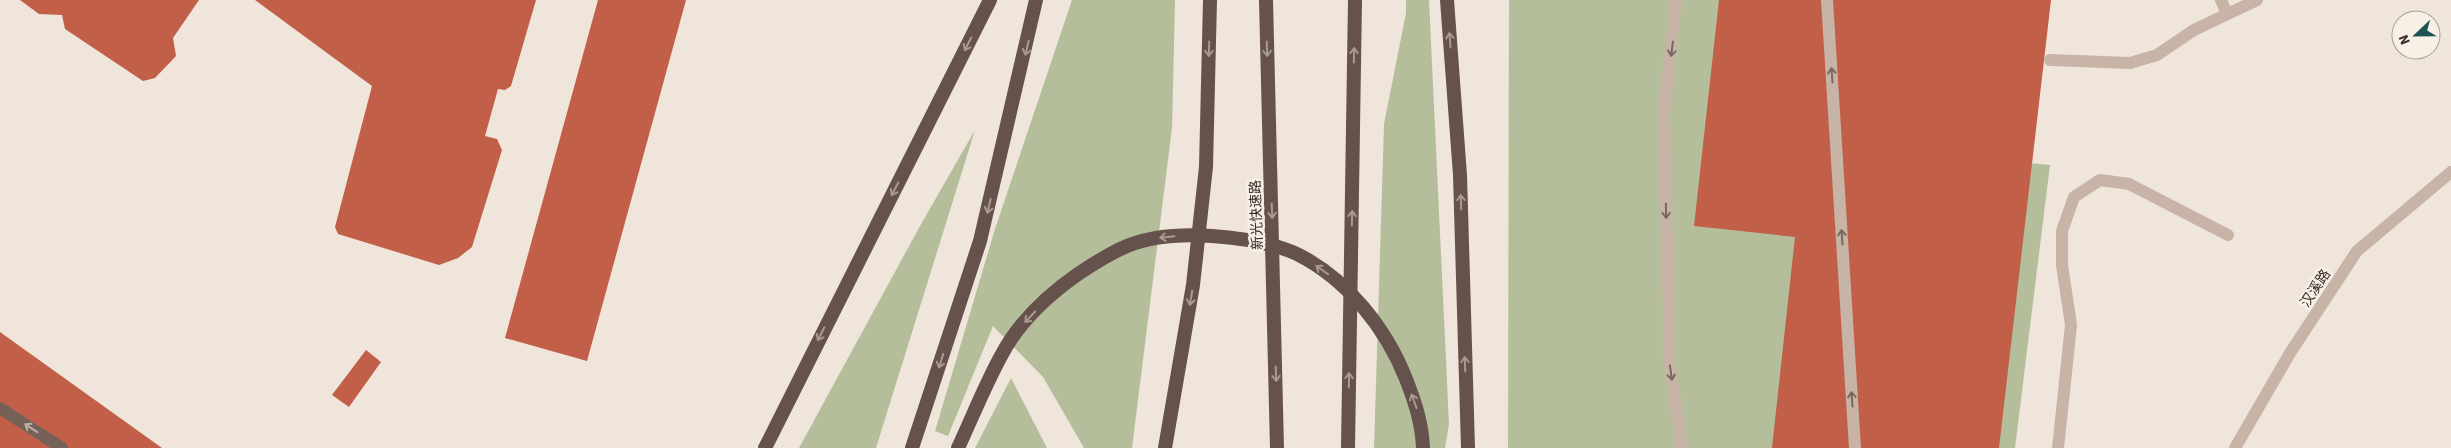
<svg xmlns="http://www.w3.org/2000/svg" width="2451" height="448" viewBox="0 0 2451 448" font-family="'Source Sans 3','Noto Sans SC',sans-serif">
<rect width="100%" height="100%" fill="#f0e5da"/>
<g fill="#b4be9b">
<path d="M 1072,0 L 1175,0 L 1172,128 L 1132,448 L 1084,448 L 1043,377 L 993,326 L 948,436 L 935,431 L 995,229 Z"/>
<path d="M 1406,0 L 1429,0 L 1449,424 L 1445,448 L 1374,448 L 1384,124 L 1406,13 Z"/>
<path d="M 1509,0 L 1934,0 L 1919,153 L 2050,165 L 2015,448 L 1508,448 Z"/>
<path d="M 975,130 L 876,448 L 799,448 L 920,226 Z"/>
<path d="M 1011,378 L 1047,448 L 975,448 Z"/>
</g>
<g fill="#c15f48">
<path d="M 20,0 L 199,0 L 173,38 L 176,56 L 155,78 L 143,81 L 65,29 L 62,15 L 39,14 Z"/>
<path d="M 255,0 L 536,0 L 511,86 L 505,90 L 498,89 L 485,136 L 497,139 L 502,150 L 472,247 L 458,258 L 439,265 L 338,234 L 335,227 L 372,86 Z"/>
<path d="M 598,0 L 686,0 L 587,361 L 505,338 Z"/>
<path d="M 1719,0 L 2051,0 L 1999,448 L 1772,448 L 1795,237 L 1694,226 Z"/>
<path d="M 0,332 L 162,448 L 0,448 Z"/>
<path d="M 366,350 L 381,362 L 349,407 L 332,395 Z"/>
</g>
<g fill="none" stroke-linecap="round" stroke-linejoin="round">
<g stroke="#c8b4a7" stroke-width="12">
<path d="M 2221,0 L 2227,14"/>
<path d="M 2050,60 L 2130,63 L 2157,55 L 2194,30 L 2257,0"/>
<path d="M 2058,448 L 2071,325 L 2062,265 L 2062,231 L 2074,197 L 2100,180 L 2129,184 L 2228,235"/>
</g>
<g stroke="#c8b4a7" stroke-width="12">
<path d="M 1676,0 L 1664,113 L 1670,365 L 1682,448"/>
<path d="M 1827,0 L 1855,448"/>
<path d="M 2235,448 L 2290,353 L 2357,251 L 2451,172"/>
</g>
<path stroke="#766159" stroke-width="12" d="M 0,408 L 62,448"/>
<g stroke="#66524c" stroke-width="14">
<path d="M 1266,0 L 1277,448"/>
<path d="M 1447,0 L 1460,175 L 1468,448"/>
<path d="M 765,448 L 990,0"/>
<path d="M 912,448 L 980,241 L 1036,0"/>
<path d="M 1165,448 L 1193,285 L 1206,167 L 1210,0"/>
<path d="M 1348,448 L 1355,0"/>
</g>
<path stroke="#66524c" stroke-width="14" d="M 958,448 C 972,418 985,385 1001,356 C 1018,323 1048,295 1078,274 C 1093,264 1110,253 1127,246 C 1154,235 1184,234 1212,236 C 1241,238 1271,242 1297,254 C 1347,279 1386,328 1406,379 C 1415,402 1422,423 1423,448"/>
</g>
<defs><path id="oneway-shaft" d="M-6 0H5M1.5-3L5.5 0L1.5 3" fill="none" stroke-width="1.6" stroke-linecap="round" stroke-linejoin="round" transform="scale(1.25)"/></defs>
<g stroke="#a89991">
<use href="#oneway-shaft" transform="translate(1450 40) rotate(-94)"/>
<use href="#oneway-shaft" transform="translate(968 44) rotate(117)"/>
<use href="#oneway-shaft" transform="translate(1027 48) rotate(103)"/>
<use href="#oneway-shaft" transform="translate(1209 49) rotate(92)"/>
<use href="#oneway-shaft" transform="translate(1267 49) rotate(88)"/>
<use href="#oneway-shaft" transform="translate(1354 55) rotate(-89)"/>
<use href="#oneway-shaft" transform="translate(895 189) rotate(117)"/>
<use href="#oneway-shaft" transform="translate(1461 202) rotate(-92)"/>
<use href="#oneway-shaft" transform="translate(989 206) rotate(103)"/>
<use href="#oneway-shaft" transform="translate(1272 211) rotate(88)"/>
<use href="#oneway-shaft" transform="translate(1352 218) rotate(-89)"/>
<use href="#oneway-shaft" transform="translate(1167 237) rotate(174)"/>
<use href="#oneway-shaft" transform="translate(1322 270) rotate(-145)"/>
<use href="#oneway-shaft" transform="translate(1191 298) rotate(100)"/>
<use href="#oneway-shaft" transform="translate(1030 317) rotate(133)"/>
<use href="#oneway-shaft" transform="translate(821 334) rotate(117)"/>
<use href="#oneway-shaft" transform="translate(941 361) rotate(108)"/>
<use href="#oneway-shaft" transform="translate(1465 364) rotate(-92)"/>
<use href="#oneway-shaft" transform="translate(1276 374) rotate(88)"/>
<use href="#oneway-shaft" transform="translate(1349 380) rotate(-89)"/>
<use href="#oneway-shaft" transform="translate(1414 401) rotate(-110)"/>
</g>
<g stroke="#776861">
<use href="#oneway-shaft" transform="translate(1672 49) rotate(97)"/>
<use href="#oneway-shaft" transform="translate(1832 75) rotate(-94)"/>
<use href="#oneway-shaft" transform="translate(1666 211) rotate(89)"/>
<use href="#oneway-shaft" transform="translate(1842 237) rotate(-94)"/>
<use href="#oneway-shaft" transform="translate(1671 373) rotate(82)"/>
<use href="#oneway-shaft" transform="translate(1852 399) rotate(-94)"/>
</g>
<use stroke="#beafa7" href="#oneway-shaft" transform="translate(31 428) rotate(-147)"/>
<g text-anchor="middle" stroke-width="5" stroke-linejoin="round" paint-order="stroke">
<g font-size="14" fill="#342a27" stroke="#f8efe6">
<text transform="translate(1256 215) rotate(-92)" y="5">新光快速路</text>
<text transform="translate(2315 288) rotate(-56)" y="5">汉溪路</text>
</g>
</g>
<g transform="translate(2416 35) rotate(248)"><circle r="24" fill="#f8efe6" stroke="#aaa09a"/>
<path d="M0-4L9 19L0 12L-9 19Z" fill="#1e5354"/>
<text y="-8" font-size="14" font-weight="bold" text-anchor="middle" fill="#342a27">N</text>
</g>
</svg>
